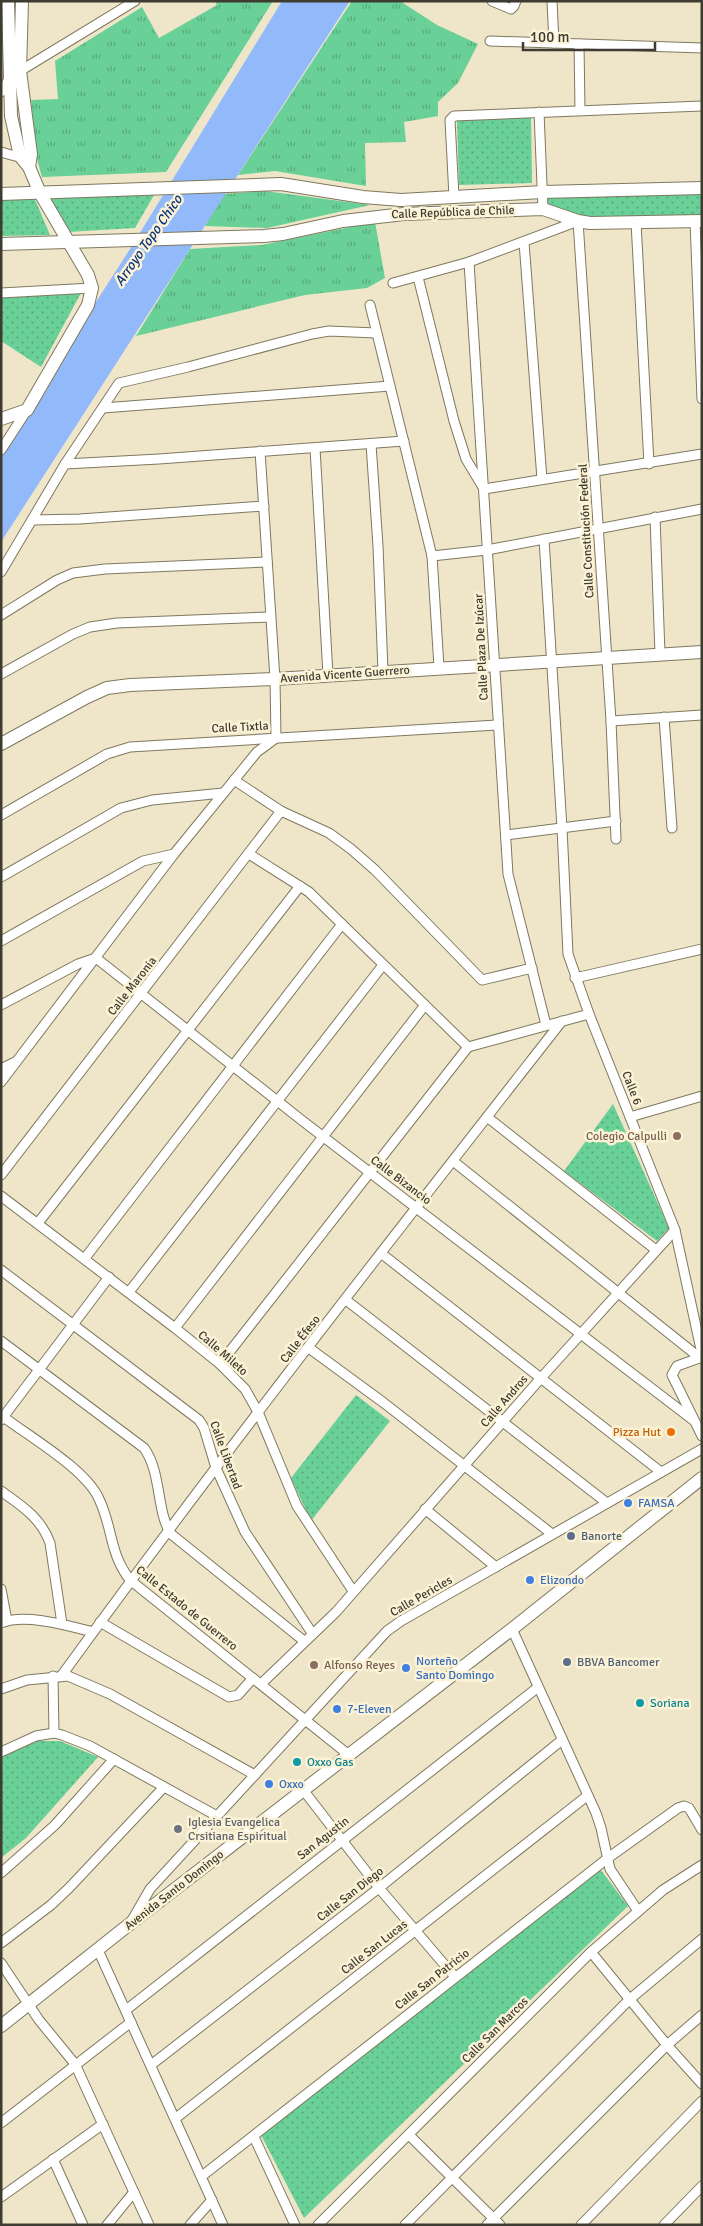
<svg xmlns="http://www.w3.org/2000/svg" width="703" height="2226" viewBox="0 0 703 2226" font-family="Signika,sans-serif">
<defs>
<pattern id="grass-tufts" width="24" height="20" patternUnits="userSpaceOnUse" patternTransform="scale(1.25)"><rect width="24" height="20" fill="#69d097"/><path d="M3 7l-1-3M5 7V3M7 7l1-3M15 17l-1-3M17 17v-4M19 17l1-3" fill="none" stroke="#58aa7c"/></pattern>
<pattern id="park-dots" width="8" height="8" patternUnits="userSpaceOnUse" patternTransform="scale(1.25)"><rect width="8" height="8" fill="#69d097"/><path d="M2 2h.1M6 6h.1" fill="none" stroke="#58aa7c" stroke-width="1.8" stroke-linecap="round"/></pattern>
</defs>
<rect width="100%" height="100%" fill="#efe6ca"/>
<g fill="url(#grass-tufts)">
<path d="M 215,1 L 273,1 L 166,172 L 42,177 L 37,159 L 31,100 L 58,99 L 55,61 L 142,7 L 159,38 L 217,5 Z"/>
<path d="M 352,1 L 400,1 L 437,25 L 478,44 L 458,83 L 438,102 L 438,116 L 404,122 L 406,142 L 365,143 L 366,186 L 275,171 L 238,175 Z"/>
<path d="M 265,191 L 370,205 L 267,228 L 205,226 L 222,194 Z"/>
<path d="M 375,222 L 385,278 L 367,288 L 305,295 L 136,336 L 190,249 L 262,245 Z"/>
</g>
<g fill="url(#park-dots)">
<path d="M 531,117 L 532,183 L 459,185 L 457,119 Z"/>
<path d="M 702,193 L 702,215 L 573,217 L 546,204 L 546,197 Z"/>
<path d="M 154,195 L 135,228 L 68,232 L 47,196 Z"/>
<path d="M 34,197 L 50,235 L 1,236 L 1,198 Z"/>
<path d="M 81,293 L 41,367 L 1,341 L 1,298 Z"/>
<path d="M 613,1104 L 669,1228 L 657,1241 L 564,1171 Z"/>
<path d="M 356,1395 L 390,1421 L 311,1521 L 291,1478 Z"/>
<path d="M 32,1741 L 60,1741 L 98,1757 L 26,1838 L 1,1858 L 1,1757 Z"/>
<path d="M 600,1869 L 628,1906 L 304,2218 L 261,2135 Z"/>
</g>
<path fill="#92b9fa" d="M 282,1 L 350,1 L 1,542 L 1,450 L 130,249 Z"/>
<g fill="none" stroke-linecap="round" stroke-linejoin="round">
<g stroke="#7f785e" stroke-width="11">
<g id="street">
<path d="M 492,1 L 511,9 L 514,6 L 516,1"/>
<path d="M 552,1 L 554,43"/>
<path d="M 490,41 L 702,48"/>
<path d="M 579,44 L 580,110"/>
<path d="M 1,92 L 9,79 L 20,71 L 135,1"/>
<path d="M 539,112 L 543,209"/>
<path d="M 1,152 L 15,156 L 26,155"/>
<path d="M 454,197 L 450,120 L 454,116 L 702,106"/>
<path d="M 695,221 L 702,399"/>
<path d="M 636,222 L 649,464"/>
<path d="M 524,242 L 542,479"/>
<path d="M 469,262 L 508,874 L 546,1025"/>
<path d="M 418,277 L 454,421 L 466,459 L 484,489 L 702,454"/>
<path d="M 393,283 L 469,262 L 578,221 L 611,721 L 616,839"/>
<path d="M 1,293 L 92,288"/>
<path d="M 370,305 L 432,556 L 439,667"/>
<path d="M 103,408 L 390,386"/>
<path d="M 371,444 L 378,546 L 383,671"/>
<path d="M 315,448 L 328,675"/>
<path d="M 1,450 L 27,410"/>
<path d="M 65,464 L 159,459 L 404,441"/>
<path d="M 655,517 L 660,654"/>
<path d="M 32,520 L 80,519 L 264,506"/>
<path d="M 544,539 L 562,828 L 568,954 L 589,1014 L 675,1230 L 702,1354"/>
<path d="M 432,556 L 487,550 L 702,509"/>
<path d="M 1,572 L 65,464 L 119,383 L 188,367 L 312,334 L 329,331 L 376,333"/>
<path d="M 1,615 L 57,580 L 73,573 L 105,569 L 267,562"/>
<path d="M 1,674 L 73,634 L 90,627 L 117,623 L 270,617"/>
<path d="M 664,717 L 672,828"/>
<path d="M 611,721 L 702,715"/>
<path d="M 234,780 L 281,811 L 329,833 L 351,849 L 375,870 L 482,980 L 532,968"/>
<path d="M 1,815 L 107,754 L 130,747 L 497,725"/>
<path d="M 506,835 L 616,821"/>
<path d="M 249,854 L 309,892 L 468,1047"/>
<path d="M 1,877 L 121,808 L 152,800 L 223,793"/>
<path d="M 1,941 L 143,861 L 174,854"/>
<path d="M 575,978 L 702,949"/>
<path d="M 1,1005 L 78,964 L 96,958 L 304,1122 L 693,1420"/>
<path d="M 468,1047 L 589,1014"/>
<path d="M 1,1069 L 15,1062"/>
<path d="M 1,1082 L 174,854 L 257,752 L 276,738 L 275,679 L 260,451"/>
<path d="M 487,1117 L 656,1250"/>
<path d="M 630,1117 L 702,1096"/>
<path d="M 453,1161 L 700,1358"/>
<path d="M 1,1175 L 281,811"/>
<path d="M 1,1196 L 175,1328 L 220,1364 L 245,1389 L 258,1412 L 297,1506 L 353,1591"/>
<path d="M 38,1223 L 300,886"/>
<path d="M 382,1254 L 661,1472"/>
<path d="M 85,1258 L 342,924"/>
<path d="M 1,1270 L 199,1420 L 204,1428 L 216,1468 L 245,1532 L 312,1633"/>
<path d="M 129,1292 L 383,965"/>
<path d="M 346,1300 L 607,1503"/>
<path d="M 175,1328 L 425,1005"/>
<path d="M 1,1341 L 144,1448 C 162,1473 156,1511 171,1534 L 304,1641"/>
<path d="M 309,1348 L 384,1403 L 552,1534"/>
<path d="M 702,1357 L 677,1366 L 672,1375 L 702,1436"/>
<path d="M 220,1364 L 468,1047"/>
<path d="M 1,1415 C 28,1436 86,1469 99,1499 C 113,1528 109,1553 130,1580 L 349,1755"/>
<path d="M 1,1420 L 109,1277"/>
<path d="M 1,1491 C 22,1506 41,1518 50,1543 L 62,1624"/>
<path d="M 425,1509 L 496,1567"/>
<path d="M 1,1589 L 7,1621"/>
<path d="M 100,1622 L 229,1697 L 238,1695 L 253,1678"/>
<path d="M 1,1623 C 25,1613 69,1626 93,1632"/>
<path d="M 512,1629 L 596,1813 L 601,1828 L 610,1869 L 638,1911"/>
<path d="M 62,1675 C 223,1453 393,1237 562,1021"/>
<path d="M 53,1676 L 54,1733"/>
<path d="M 261,1684 L 336,1612 L 541,1378 L 675,1230"/>
<path d="M 1,1689 L 27,1680 L 68,1676 L 110,1694 L 255,1775"/>
<path d="M 1,1752 L 36,1736 L 54,1733 L 62,1735 L 90,1746 L 217,1816"/>
<path d="M 304,1791 L 379,1888 L 455,1977"/>
<path d="M 1,1873 L 55,1825 L 114,1759"/>
<path d="M 131,1922 L 150,1889 L 387,1631 L 401,1621 L 702,1449"/>
<path d="M 1,1943 L 51,1905 L 69,1888 L 164,1787"/>
<path d="M 98,1950 L 223,2225"/>
<path d="M 591,1952 L 667,2045 L 702,2084"/>
<path d="M 1,1963 L 39,2020 L 75,2064 L 149,2225"/>
<path d="M 126,2010 L 537,1688"/>
<path d="M 151,2065 L 379,1888 L 562,1740"/>
<path d="M 176,2118 L 587,1796"/>
<path d="M 1,2123 L 131,2022"/>
<path d="M 409,2135 L 500,2225"/>
<path d="M 254,2137 L 295,2225"/>
<path d="M 53,2159 L 83,2225"/>
<path d="M 202,2176 L 608,1858 L 678,1808 L 684,1806 L 689,1808 L 702,1830"/>
<path d="M 1,2197 L 103,2124"/>
<path d="M 107,2225 L 134,2192"/>
<path d="M 190,2225 L 212,2200"/>
<path d="M 318,2225 L 591,1952 L 663,1890 L 702,1865"/>
<path d="M 405,2225 L 630,1999 L 702,1939"/>
<path d="M 487,2225 L 667,2045 L 702,2015"/>
<path d="M 581,2225 L 702,2101"/>
<path d="M 664,2225 L 702,2186"/>
</g>
</g>
<g stroke="#7f785e" stroke-width="14">
<g id="secondary">
<path d="M 22,1 L 20,71 L 31,154 L 29,167"/>
<path d="M 1,194 L 281,184 L 363,197 L 401,200 L 542,192 L 702,188"/>
<path d="M 1,244 L 264,236 L 283,234 L 343,221 L 404,214 L 543,209 L 578,221 L 590,223 L 702,221"/>
<path d="M 1,419 L 27,410 L 88,305 L 92,288 L 88,275 L 40,193 L 29,167 L 20,156 L 11,116 L 8,1"/>
<path d="M 1,744 L 87,697 L 107,688 L 130,685 L 275,679 L 702,652"/>
<path d="M 1,2026 L 131,1923 L 512,1629 L 702,1478"/>
</g>
</g>
<use href="#street" stroke="#fff" stroke-width="9"/>
<use href="#secondary" stroke="#fff" stroke-width="12"/>
</g>
<g fill="#8d6e63" stroke="#fcf3d7" stroke-width="2">
<circle cx="677" cy="1136" r="5"/>
<circle cx="314" cy="1665" r="5"/>
</g>
<circle fill="#e8710a" stroke="#fcf3d7" stroke-width="2" cx="671" cy="1432" r="5"/>
<g fill="#3f7fe0" stroke="#fcf3d7" stroke-width="2">
<circle cx="628" cy="1503" r="5"/>
<circle cx="530" cy="1580" r="5"/>
<circle cx="406" cy="1668" r="5"/>
<circle cx="337" cy="1709" r="5"/>
<circle cx="269" cy="1784" r="5"/>
</g>
<g fill="#5c6f8a" stroke="#fcf3d7" stroke-width="2">
<circle cx="571" cy="1536" r="5"/>
<circle cx="567" cy="1662" r="5"/>
</g>
<g fill="#0f9aa8" stroke="#fcf3d7" stroke-width="2">
<circle cx="640" cy="1703" r="5"/>
<circle cx="297" cy="1762" r="5"/>
</g>
<circle fill="#6b7280" stroke="#fcf3d7" stroke-width="2" cx="178" cy="1829" r="5"/>
<g text-anchor="middle" stroke-width="5" stroke-linejoin="round" paint-order="stroke">
<g font-size="12" fill="#3e3b30" stroke="#fcf3d7">
<text transform="translate(453 212) rotate(-2)" y="4">Calle República de Chile</text>
<text transform="translate(586 531) rotate(-93)" y="4">Calle Constitución Federal</text>
<text transform="translate(481 647) rotate(-93)" y="4">Calle Plaza De Izúcar</text>
<text transform="translate(345 674) rotate(-4)" y="4">Avenida Vicente Guerrero</text>
<text transform="translate(240 727) rotate(-3)" y="4">Calle Tixtla</text>
<text transform="translate(132 986) rotate(-52)" y="4">Calle Maronia</text>
<text transform="translate(632 1088) rotate(69)" y="4">Calle 6</text>
<text transform="translate(401 1180) rotate(37)" y="4">Calle Bizancio</text>
<text transform="translate(300 1339) rotate(-52)" y="4">Calle Éfeso</text>
<text transform="translate(223 1353) rotate(41)" y="4">Calle Mileto</text>
<text transform="translate(504 1401) rotate(-49)" y="4">Calle Andros</text>
<text transform="translate(226 1455) rotate(70)" y="4">Calle Libertad</text>
<text transform="translate(421 1596) rotate(-30)" y="4">Calle Pericles</text>
<text transform="translate(187 1608) rotate(39)" y="4">Calle Estado de Guerrero</text>
<text transform="translate(323 1838) rotate(-38)" y="4">San Agustin</text>
<text transform="translate(174 1890) rotate(-38)" y="4">Avenida Santo Domingo</text>
<text transform="translate(350 1894) rotate(-38)" y="4">Calle San Diego</text>
<text transform="translate(374 1947) rotate(-38)" y="4">Calle San Lucas</text>
<text transform="translate(432 1979) rotate(-38)" y="4">Calle San Patricio</text>
<text transform="translate(495 2030) rotate(-45)" y="4">Calle San Marcos</text>
</g>
<g font-size="12" fill="#785e54" stroke="#fcf3d7" text-anchor="end">
<text x="667" y="1140">Colegio Calpulli</text>
<text x="324" y="1669" text-anchor="start">Alfonso Reyes</text>
</g>
<g font-size="12" fill="#c56008" stroke="#fcf3d7" text-anchor="end">
<text x="661" y="1436">Pizza Hut</text>
</g>
<g font-size="12" fill="#366cbe" stroke="#fcf3d7" text-anchor="start">
<text x="638" y="1507">FAMSA</text>
<text x="540" y="1584">Elizondo</text>
<text x="416" y="1665">Norteño<tspan x="416" dy="14">Santo Domingo</tspan></text>
<text x="347" y="1713">7-Eleven</text>
<text x="279" y="1788">Oxxo</text>
</g>
<g font-size="12" fill="#4e5e75" stroke="#fcf3d7" text-anchor="start">
<text x="581" y="1540">Banorte</text>
<text x="577" y="1666">BBVA Bancomer</text>
</g>
<g font-size="12" fill="#0d838f" stroke="#fcf3d7" text-anchor="start">
<text x="650" y="1707">Soriana</text>
<text x="307" y="1766">Oxxo Gas</text>
</g>
<g font-size="12" fill="#5b616d" stroke="#fcf3d7" text-anchor="start">
<text x="188" y="1826">Iglesia Evangelica<tspan x="188" dy="14">Crsitiana Espiritual</tspan></text>
</g>
<g font-size="14" font-style="italic" fill="#0b347a" stroke="#fcf3d7">
<text transform="translate(148 240) rotate(-55)" y="5">Arroyo Topo Chico</text>
</g>
</g>
<rect width="703" height="2226" fill="none" stroke="#3e3b30" stroke-width="5"/>
<path d="M523 42v8h132v-8" fill="none" stroke="#3e3b30" stroke-width="2.5"/>
<text x="530" y="42" font-size="15" fill="#3e3b30" stroke="#fcf3d7" stroke-width="4" paint-order="stroke">100 m</text>
</svg>
